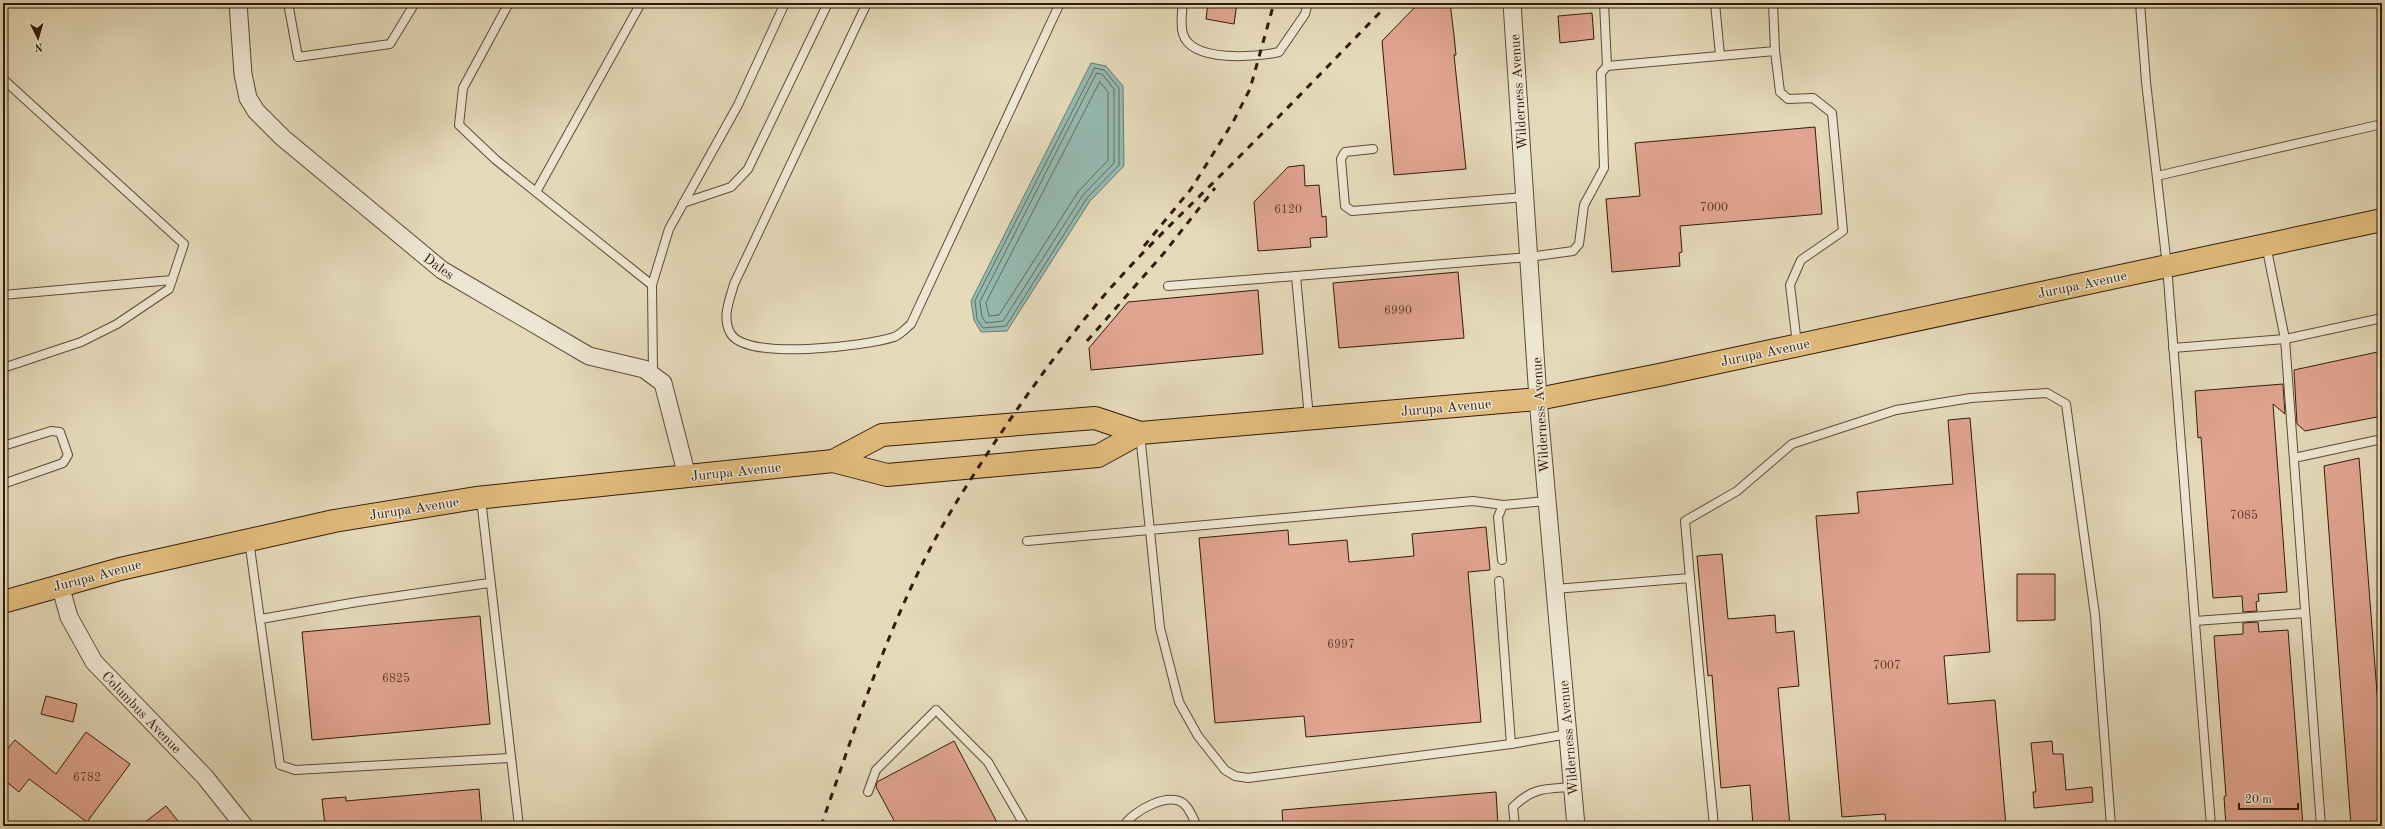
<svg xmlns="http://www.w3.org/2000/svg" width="2385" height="829" viewBox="0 0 2385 829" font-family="'Old Standard TT',serif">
<rect width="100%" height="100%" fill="#e4d9b9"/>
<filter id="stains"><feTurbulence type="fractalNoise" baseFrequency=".005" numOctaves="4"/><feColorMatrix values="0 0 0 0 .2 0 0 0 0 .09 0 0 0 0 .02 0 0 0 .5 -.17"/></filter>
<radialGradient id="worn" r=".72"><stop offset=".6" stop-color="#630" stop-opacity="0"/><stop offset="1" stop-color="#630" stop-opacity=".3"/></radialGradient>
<path fill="#95bab1" stroke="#6d7a6d" d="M 1091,63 L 1106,66 L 1123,86 L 1124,166 L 1090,201 L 1007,331 L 981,332 L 974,320 L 971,301 Z"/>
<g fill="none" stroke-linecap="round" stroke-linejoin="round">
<g stroke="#646a5c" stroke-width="1">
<path d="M 1095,68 L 1104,70 L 1119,88 L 1119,165 L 1087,198 L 1006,326 L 983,328 L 977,319 L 975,301 Z"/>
<path d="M 1097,73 L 1102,74 L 1114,89 L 1114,163 L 1083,195 L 1003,321 L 986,323 L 982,317 L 980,302 Z"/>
<path d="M 1100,82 L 1108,92 L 1108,160 L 1078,192 L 999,315 L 989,316 L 986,303 Z"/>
</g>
</g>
<g fill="#e0a490" stroke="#321b08">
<path d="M 1208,3 L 1237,3 L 1234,24 L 1206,19 Z"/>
<path d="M 1419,3 L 1450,3 L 1454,35 L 1456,55 L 1454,55 L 1466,169 L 1394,175 L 1382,41 Z"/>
<path d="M 1592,13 L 1594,39 L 1560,43 L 1558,16 Z"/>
<path d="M 1815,127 L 1822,214 L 1680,226 L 1682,252 L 1679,253 L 1680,266 L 1612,272 L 1606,199 L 1640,196 L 1635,143 Z"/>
<path d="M 1304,165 L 1305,186 L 1319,185 L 1322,217 L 1326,216 L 1327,237 L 1310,238 L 1311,247 L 1258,251 L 1254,202 L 1288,167 Z"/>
<path d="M 1458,272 L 1464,338 L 1339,348 L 1333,283 Z"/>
<path d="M 1258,290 L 1263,354 L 1091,370 L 1089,348 L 1128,302 Z"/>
<path d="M 2382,351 L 2382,416 L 2305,431 L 2297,424 L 2294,370 Z"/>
<path d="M 2283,384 L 2285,414 L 2273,404 L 2287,592 L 2258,594 L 2259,601 L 2256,602 L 2257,611 L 2243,612 L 2242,596 L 2213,598 L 2201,437 L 2198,438 L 2195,391 Z"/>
<path d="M 1970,418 L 1990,652 L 1944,656 L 1948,704 L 1995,700 L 2006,826 L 1886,826 L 1885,814 L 1842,817 L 1816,516 L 1859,513 L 1857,492 L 1953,484 L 1948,420 Z"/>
<path d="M 2359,458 L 2382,758 L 2382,826 L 2351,826 L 2324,466 Z"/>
<path d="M 1486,527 L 1490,570 L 1468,572 L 1481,722 L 1306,737 L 1304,716 L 1215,723 L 1199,538 L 1288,530 L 1289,545 L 1347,540 L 1349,562 L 1414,556 L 1412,534 Z"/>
<path d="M 1722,554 L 1728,619 L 1775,615 L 1776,633 L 1794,631 L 1799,686 L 1778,688 L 1790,826 L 1753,826 L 1750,785 L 1721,788 L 1712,675 L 1708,676 L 1697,556 Z"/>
<path d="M 2017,574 L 2055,574 L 2055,620 L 2017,621 Z"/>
<path d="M 480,616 L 490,724 L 312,740 L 302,632 Z"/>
<path d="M 2258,622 L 2259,632 L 2288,630 L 2303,826 L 2226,826 L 2224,797 L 2226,796 L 2214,636 L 2243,634 L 2243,623 Z"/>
<path d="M 46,696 L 77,704 L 73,722 L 41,714 Z"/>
<path d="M 86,732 L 130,764 L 87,822 L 29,779 L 19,792 L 3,779 L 3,754 L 15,740 L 56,774 Z"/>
<path d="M 954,741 L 999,826 L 897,826 L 876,787 L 877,782 Z"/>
<path d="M 2052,741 L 2053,754 L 2063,754 L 2066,790 L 2092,787 L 2093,802 L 2034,808 L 2033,792 L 2036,792 L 2031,743 Z"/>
<path d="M 479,789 L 482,826 L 325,826 L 322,799 L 346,797 L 346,801 Z"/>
<path d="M 1496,792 L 1498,826 L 1283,826 L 1282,810 Z"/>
<path d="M 166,806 L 182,826 L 140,826 Z"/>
</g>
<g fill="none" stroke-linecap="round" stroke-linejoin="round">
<g stroke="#5e4a34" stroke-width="10">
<g id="service">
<path d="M 288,3 L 298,57 L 390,44 L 415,3"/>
<path d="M 509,3 L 463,88 L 459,125 L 496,160 L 652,285"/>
<path d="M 867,3 L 734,284 C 730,299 721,318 731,334 C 748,361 866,346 894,337 C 900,335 906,328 911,324 L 1060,3"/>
<path d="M 1183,3 C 1182,13 1180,23 1183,34 C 1192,63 1257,57 1279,52 L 1305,14 L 1308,3"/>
<path d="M 1604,3 L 1607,66"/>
<path d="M 1715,3 L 1720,55"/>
<path d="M 1773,3 L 1775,51"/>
<path d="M 2140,3 L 2146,82 L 2167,266 L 2211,826"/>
<path d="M 3,79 L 184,244 L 169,289 L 117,324 L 81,342 L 3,368"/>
<path d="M 1373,149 L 1345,152 L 1341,159 L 1345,206 L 1352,211 L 1525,197"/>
<path d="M 2157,176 L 2382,124"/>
<path d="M 536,192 L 641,3"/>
<path d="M 683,203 L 731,187 L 748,169 L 828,3"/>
<path d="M 2266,245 L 2285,339 L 2321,826"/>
<path d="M 1168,286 L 1296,276"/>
<path d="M 3,295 L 172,280"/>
<path d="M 2173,348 L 2285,339 L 2382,318"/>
<path d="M 653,375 L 652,285 L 669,229 L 738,105 L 785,3"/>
<path d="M 1309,418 L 1296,276 L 1529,257 L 1573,251 L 1579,244 L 1584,205 L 1604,168 L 1601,73 L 1607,66 L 1775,51 L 1780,92 L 1788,99 L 1813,98 L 1832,113 L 1843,231 L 1801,260 L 1790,285 L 1797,344"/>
<path d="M 1140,434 L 1160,628 L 1179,702 L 1198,736 L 1225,770 L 1235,776 L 1248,778 L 1511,744 L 1568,734"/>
<path d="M 3,446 L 51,431 L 60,432 L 68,455 L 63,463 L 3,484"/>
<path d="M 2294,458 L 2382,439"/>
<path d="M 481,499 L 519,826"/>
<path d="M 249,540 L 280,765 L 295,770 L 511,758"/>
<path d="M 1027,541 L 1473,501 L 1503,505"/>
<path d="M 1502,560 L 1498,517 L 1503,505 L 1547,501"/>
<path d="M 1690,578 L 1685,521 L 1737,491 L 1792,444 L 1896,410 L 1971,398 L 2047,393 L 2066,404 L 2095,615 L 2111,826"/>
<path d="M 1499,581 L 1511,744"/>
<path d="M 1555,589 L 1690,578 L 1714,826"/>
<path d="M 261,619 L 357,602 L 489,583"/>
<path d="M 2195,621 L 2305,613"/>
<path d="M 868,792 L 876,770 L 936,710 L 988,762 L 1025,826"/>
<path d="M 1124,826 C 1132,811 1172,789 1186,806 C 1191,812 1194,820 1197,826"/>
<path d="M 1515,826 L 1513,807 C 1533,787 1546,789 1572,787"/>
</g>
</g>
<g stroke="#5e4a34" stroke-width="19">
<g id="minor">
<path d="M 238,3 L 243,74 L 248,98 L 256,111 L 283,138 L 442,270 L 589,356 L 644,369 L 663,383 L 687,476"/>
<path d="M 1512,3 L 1538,399 L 1576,826"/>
<path d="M 60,585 L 69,617 L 94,662 L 205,777 L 244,826"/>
</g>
</g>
<g stroke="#321b08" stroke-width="24">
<g id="primary">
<path d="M 833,461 L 882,435 L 1095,418 L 1140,433"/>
<path d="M 3,602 L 120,569 L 334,521 L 476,498 L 833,461 L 887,475 L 1098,456 L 1140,433 L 1538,399 L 1659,375 L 2382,220"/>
</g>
</g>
<use href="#service" stroke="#ede6d2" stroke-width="8"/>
<use href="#minor" stroke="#ede6d2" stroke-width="17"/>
<use href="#primary" stroke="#e2bc7c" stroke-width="22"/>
<g stroke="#321b08" stroke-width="3" stroke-dasharray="7 7" stroke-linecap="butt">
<path d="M 1144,246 L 1191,189 L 1233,122 L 1250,89 L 1274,3"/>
<path d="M 1087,341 L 1164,253 L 1215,188"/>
<path d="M 821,826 C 860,715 896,599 959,498 C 1002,429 1049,361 1101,299 C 1141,252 1186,210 1229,167 C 1283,113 1336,58 1389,3"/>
</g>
</g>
<g text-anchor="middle" stroke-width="3" stroke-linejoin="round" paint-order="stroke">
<g font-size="12" fill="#5e3d2a">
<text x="1714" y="211">7000</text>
<text x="1288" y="213">6120</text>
<text x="1398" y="314">6990</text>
<text x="2244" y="519">7085</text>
<text x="1341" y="648">6997</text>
<text x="1887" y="669">7007</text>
<text x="396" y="682">6825</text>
<text x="87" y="781">6782</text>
</g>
<g font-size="14" fill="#321b08" stroke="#ede6d2">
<text transform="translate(1518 92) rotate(-94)" y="5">Wilderness Avenue</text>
<text transform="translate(439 266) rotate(36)" y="5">Dales</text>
<text transform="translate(2082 284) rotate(-12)" y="5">Jurupa Avenue</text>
<text transform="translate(1765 352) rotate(-12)" y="5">Jurupa Avenue</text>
<text transform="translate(1446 407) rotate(-5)" y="5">Jurupa Avenue</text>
<text transform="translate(1540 415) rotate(-94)" y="5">Wilderness Avenue</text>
<text transform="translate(736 471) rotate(-6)" y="5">Jurupa Avenue</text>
<text transform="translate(414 508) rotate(-9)" y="5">Jurupa Avenue</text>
<text transform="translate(97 575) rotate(-15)" y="5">Jurupa Avenue</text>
<text transform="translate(142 712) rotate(46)" y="5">Columbus Avenue</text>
<text transform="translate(1568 738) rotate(-95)" y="5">Wilderness Avenue</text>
</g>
</g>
<rect width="2385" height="829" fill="none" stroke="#e4d9b9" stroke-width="16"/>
<rect x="4" y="4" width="2377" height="821" fill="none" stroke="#321b08" stroke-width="2"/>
<rect x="8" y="8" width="2369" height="813" fill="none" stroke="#321b08"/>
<g transform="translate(38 38) rotate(175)" stroke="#ede6d2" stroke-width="3" paint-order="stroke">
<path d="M0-3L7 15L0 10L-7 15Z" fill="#321b08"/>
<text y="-6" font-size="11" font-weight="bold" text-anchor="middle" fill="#321b08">N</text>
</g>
<path d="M2239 803v6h59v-6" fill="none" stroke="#321b08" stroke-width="2"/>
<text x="2245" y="803" font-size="12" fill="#321b08" stroke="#ede6d2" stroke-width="3" paint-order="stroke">20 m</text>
<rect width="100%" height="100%" filter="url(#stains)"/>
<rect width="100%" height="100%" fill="url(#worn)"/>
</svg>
